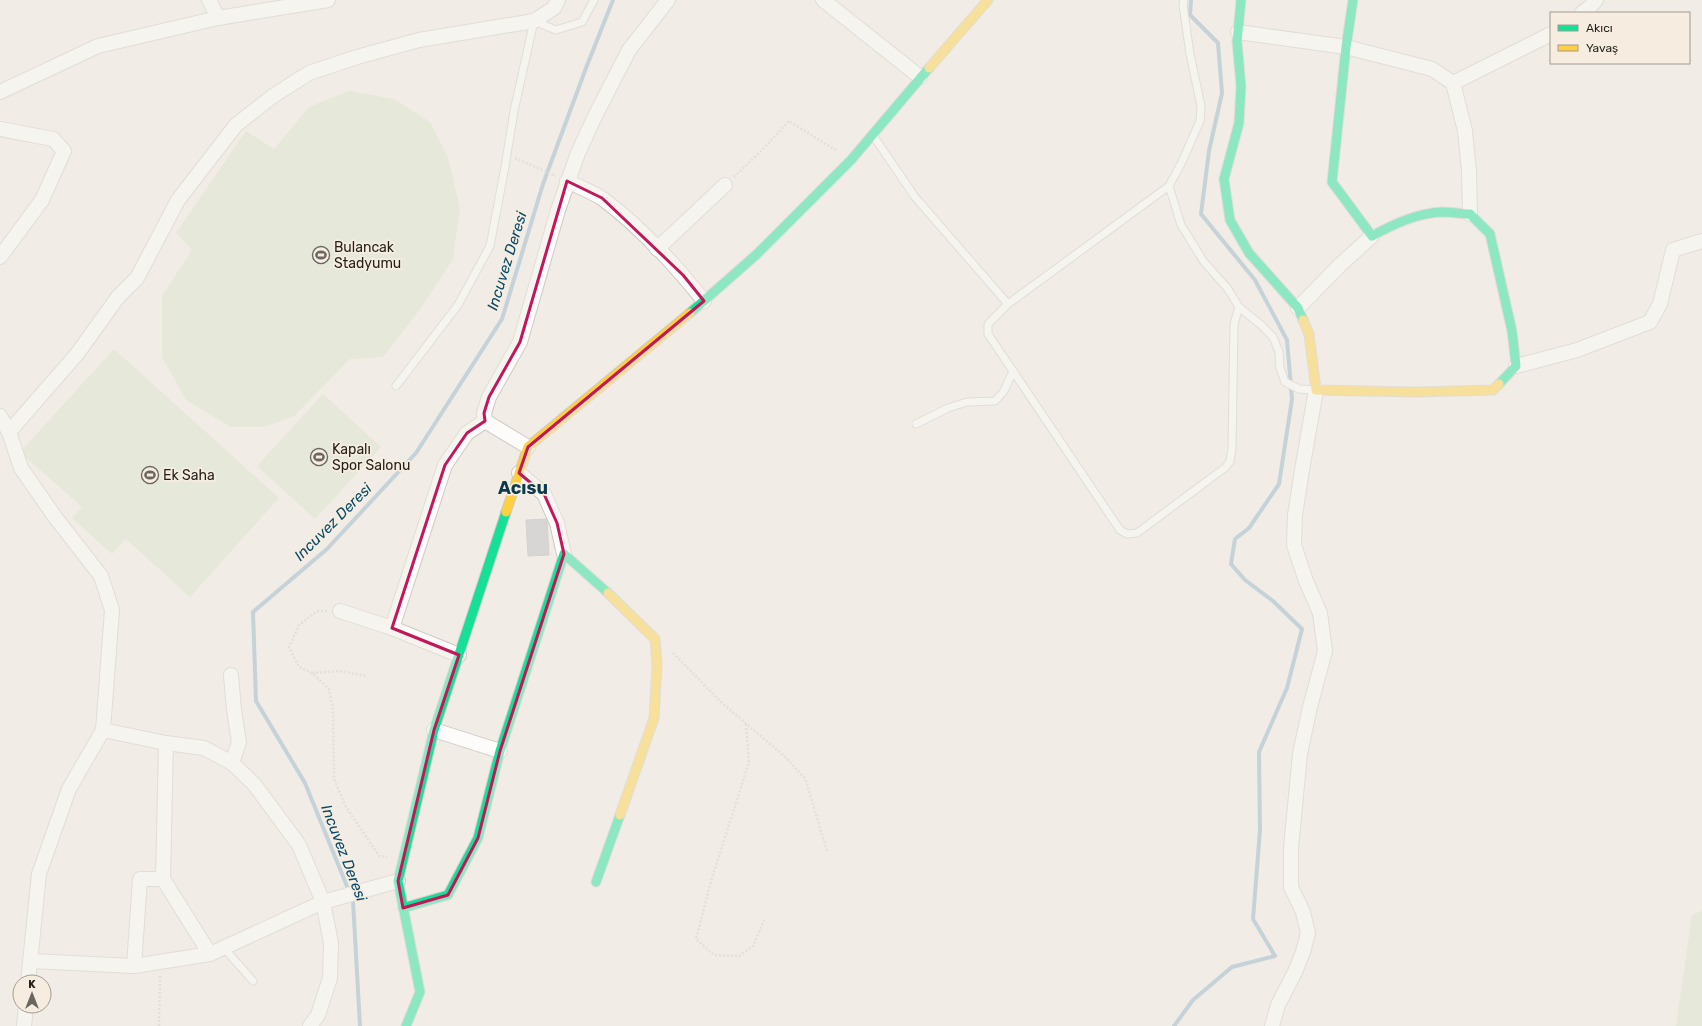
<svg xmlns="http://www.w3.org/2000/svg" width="1702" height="1026" viewBox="0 0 1702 1026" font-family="Rubik,sans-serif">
<rect width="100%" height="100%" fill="#f1ece5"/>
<g fill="#dae2ca">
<path d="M 349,91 L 394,99 L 430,122 L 448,157 L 460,209 L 453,259 L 421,308 L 383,357 L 350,359 L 294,416 L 264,427 L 231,427 L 186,400 L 162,357 L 162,296 L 192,250 L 176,233 L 246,131 L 274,149 L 309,107 Z"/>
<path d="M 114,349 L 279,498 L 190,597 L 126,539 L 112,554 L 72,518 L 82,507 L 20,452 Z"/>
<path d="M 323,394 L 381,447 L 315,519 L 257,466 Z"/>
<path d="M 1702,910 L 1702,1026 L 1676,1026 L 1692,916 Z"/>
</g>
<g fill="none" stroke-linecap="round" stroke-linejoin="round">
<g stroke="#90b2c8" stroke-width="4">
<path d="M 360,1026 L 353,901 L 305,783 L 256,701 L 253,612 L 327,549 L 416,453 L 502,319 L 543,184 L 586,68 L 613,0"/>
<path d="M 1174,1026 L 1193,1000 L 1232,967 L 1275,956 L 1253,919 L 1260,830 L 1259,752 L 1287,688 L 1302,629 L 1273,601 L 1245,580 L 1231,564 L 1235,539 L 1249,528 L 1279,484 L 1292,399 L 1287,340 L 1255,280 L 1201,214 L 1209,151 L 1222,93 L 1218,43 L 1190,15 L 1191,0"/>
</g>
</g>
<path fill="#d8d6d5" stroke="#d4d2d1" d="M 547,519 L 549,555 L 528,556 L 526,520 Z"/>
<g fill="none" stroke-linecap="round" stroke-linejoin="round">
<g stroke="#cecac5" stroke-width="9">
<g id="lane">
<path d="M 874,137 L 915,197 L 1008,304 L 988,324 L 988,334 L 1120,530 L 1127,534 L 1137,533 L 1226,467 L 1230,461 L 1232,449 L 1234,324 L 1239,307"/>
<path d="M 1169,186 L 1181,225 L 1204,262 L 1228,289 L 1239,307 L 1261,325 L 1273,337 L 1279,352 L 1280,368 L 1285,382 L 1299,389 L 1315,390"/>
<path d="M 1008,304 L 1169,186 L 1182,162 L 1200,121 L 1201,106 L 1190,54 L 1183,5 L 1184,0"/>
<path d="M 396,386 L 458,305 L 490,246 L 505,167 L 514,111 L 534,21 L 556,30 L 582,22 L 594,0"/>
<path d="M 916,424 L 948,408 L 967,402 L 995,401 L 1004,391 L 1013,371"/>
<path d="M 224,948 L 253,981"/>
</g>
</g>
<g stroke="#cecac5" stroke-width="16">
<g id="street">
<path d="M 209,0 L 218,18"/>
<path d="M 823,0 L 920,77"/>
<path d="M 1582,13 L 1590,7 L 1596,0"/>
<path d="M 1238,32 L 1346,47 L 1432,69 L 1453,83 L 1465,131 L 1469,171 L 1470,214"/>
<path d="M 1453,83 L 1551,34"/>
<path d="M 0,92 L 98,46 L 218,18 L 328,0"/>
<path d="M 0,129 L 53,139 L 64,151 L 42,200 L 0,257"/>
<path d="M 567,181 C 579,187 593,192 603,199 C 639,226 676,266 704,301"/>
<path d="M 657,249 L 725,185"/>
<path d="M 1298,308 L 1340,265 L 1372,236"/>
<path d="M 1516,366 L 1577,350 L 1650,322 L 1660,304 L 1673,250 L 1702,241"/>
<path d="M 0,416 L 9,432 L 77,354 L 118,297 L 137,278 L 178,200 L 236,125 L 273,96 L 309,73 L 357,57 L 419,40 L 534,21 L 554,8 L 558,0"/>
<path d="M 9,432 L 21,468 L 55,517 L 101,576 L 112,610 L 103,730 L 166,743 L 204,748 L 232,763 L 254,784 L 299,845 L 323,902 L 331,943 L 330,978 L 318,1015 L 310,1026"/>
<path d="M 528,447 L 485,421 L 484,413 L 489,397 L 520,342 L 558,210 L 578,153 L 595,116 L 629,50 L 668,0"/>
<path d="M 519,473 L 544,494 L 557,523 L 564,554"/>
<path d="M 340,611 L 392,628 L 459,655"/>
<path d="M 392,628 L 445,465 L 467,433 L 485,421"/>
<path d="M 231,675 L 234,710 L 239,742 L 232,763"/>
<path d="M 434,730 L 500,751"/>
<path d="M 166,743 L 163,879 L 210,954"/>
<path d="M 31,961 L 134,966 L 210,954 L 323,902 L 398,881"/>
<path d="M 134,966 L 140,879 L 163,879"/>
<path d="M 28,982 L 39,874 L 69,789 L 103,730"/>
<path d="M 24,1026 L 26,1006"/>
<path d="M 1272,1026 L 1278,1005 L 1295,972 L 1303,952 L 1308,933 L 1303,912 L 1291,887 L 1291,848 L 1300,754 L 1310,707 L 1325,651 L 1320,613 L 1306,581 L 1294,545 L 1295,515 L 1302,470 L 1316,390"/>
</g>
</g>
<g stroke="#cecac5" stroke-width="11">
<g id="fast">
<path d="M 1241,0 L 1237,42 L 1241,86 L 1239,123 L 1224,179 L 1230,220 L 1249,253 L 1298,308 L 1303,320"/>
<path d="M 1353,0 L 1346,47 L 1332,182 L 1372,236 C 1394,224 1417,213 1442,212 C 1451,212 1461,214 1470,214 L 1490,234 L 1512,331 L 1516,366 L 1499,384"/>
<path d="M 690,313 L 757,254 L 851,160 L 929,68"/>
<path d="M 596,882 L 620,815"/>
<path d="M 403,908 L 448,895 L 478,838 L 500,751 L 564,554 L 608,593"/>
<path d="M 406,1026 L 420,992 L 398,881 L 434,730 L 506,512"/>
</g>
</g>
<g stroke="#cecac5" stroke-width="11">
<g id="slow">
<path d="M 929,68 L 988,0"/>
<path d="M 1303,320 L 1309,334 L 1316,390 L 1415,392 L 1493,390 L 1499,384"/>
<path d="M 506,512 L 528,447 L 690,313"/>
<path d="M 608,593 L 655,639 L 657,665 L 654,718 L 620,815"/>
</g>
</g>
<g stroke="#d2d0ce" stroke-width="2.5" stroke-dasharray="2 2" stroke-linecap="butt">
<path d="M 515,158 L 556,176"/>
<path d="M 734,177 L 762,150 L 789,121 L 837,151"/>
<path d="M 327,611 L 317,611 L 299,625 L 289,647 L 299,667 L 312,673 L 329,689 L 333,710 L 334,779 L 346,807 L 379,856 L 387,857"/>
<path d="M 673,653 L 722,703 L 782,754 L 805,778 L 827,851"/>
<path d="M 312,673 L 340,671 L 366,676"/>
<path d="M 746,724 L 749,762 L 712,878 L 696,939 L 714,955 L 739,956 L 753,946 L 764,920"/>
<path d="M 159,1026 L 160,974"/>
</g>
<use href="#lane" stroke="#fdfcfb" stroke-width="7"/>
<use href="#street" stroke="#fdfcfb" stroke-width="14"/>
<use href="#fast" stroke="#16e098" stroke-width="9"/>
<use href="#slow" stroke="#ffcf43" stroke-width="9"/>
</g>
<path d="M0 0H1702V1026H0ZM 567,181 L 602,198 L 683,275 L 704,301 L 528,447 L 519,473 L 544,494 L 557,523 L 564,554 L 500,751 L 478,838 L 448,895 L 403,908 L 398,881 L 434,730 L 459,655 L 392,628 L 445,465 L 467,433 L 485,421 L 484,413 L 489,397 L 520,342 Z" fill="#f1ece5" fill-opacity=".55" fill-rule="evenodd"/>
<path fill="none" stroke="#c2185b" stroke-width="3" stroke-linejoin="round" d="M 567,181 L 602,198 L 683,275 L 704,301 L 528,447 L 519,473 L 544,494 L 557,523 L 564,554 L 500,751 L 478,838 L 448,895 L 403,908 L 398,881 L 434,730 L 459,655 L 392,628 L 445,465 L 467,433 L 485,421 L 484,413 L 489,397 L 520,342 Z"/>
<defs>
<g id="stadium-ring" transform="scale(0.9)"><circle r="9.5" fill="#f6ede0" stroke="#6a6761" stroke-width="1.5"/><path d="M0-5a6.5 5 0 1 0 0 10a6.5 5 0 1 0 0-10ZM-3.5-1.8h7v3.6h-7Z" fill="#6a6761"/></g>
</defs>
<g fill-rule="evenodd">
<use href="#stadium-ring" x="321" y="255"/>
<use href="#stadium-ring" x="319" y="457"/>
<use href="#stadium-ring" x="150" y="475"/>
</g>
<g text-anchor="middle" stroke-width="3.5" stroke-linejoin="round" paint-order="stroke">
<g font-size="14" fill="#221f1a" stroke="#f6ede0" text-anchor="start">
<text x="334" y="252">Bulancak<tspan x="334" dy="16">Stadyumu</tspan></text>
<text x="332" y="454">Kapalı<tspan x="332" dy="16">Spor Salonu</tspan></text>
<text x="163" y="480">Ek Saha</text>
</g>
<g font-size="15" font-style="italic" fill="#054a6c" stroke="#f6ede0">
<text transform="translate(507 261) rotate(-73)" y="5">Incuvez Deresi</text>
<text transform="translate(333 522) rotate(-45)" y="5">Incuvez Deresi</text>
<text transform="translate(344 853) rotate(69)" y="5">Incuvez Deresi</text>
</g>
<g font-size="18" font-weight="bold" fill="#093b4e" stroke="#f6ede0">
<text x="523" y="494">Acısu</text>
</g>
</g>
<rect x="1550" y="12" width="140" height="52" fill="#f6ede0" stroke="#a19b91"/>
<rect x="1558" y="25" width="20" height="6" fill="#16e098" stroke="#a19b91"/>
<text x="1586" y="32" font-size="12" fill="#221f1a">Akıcı</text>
<rect x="1558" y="45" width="20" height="6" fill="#ffcf43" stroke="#a19b91"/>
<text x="1586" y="52" font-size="12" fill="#221f1a">Yavaş</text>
<g transform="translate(32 994)"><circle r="19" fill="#f6ede0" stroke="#a19b91"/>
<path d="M0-3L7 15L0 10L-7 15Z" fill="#6a6761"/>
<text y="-6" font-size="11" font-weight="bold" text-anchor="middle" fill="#221f1a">K</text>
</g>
</svg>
